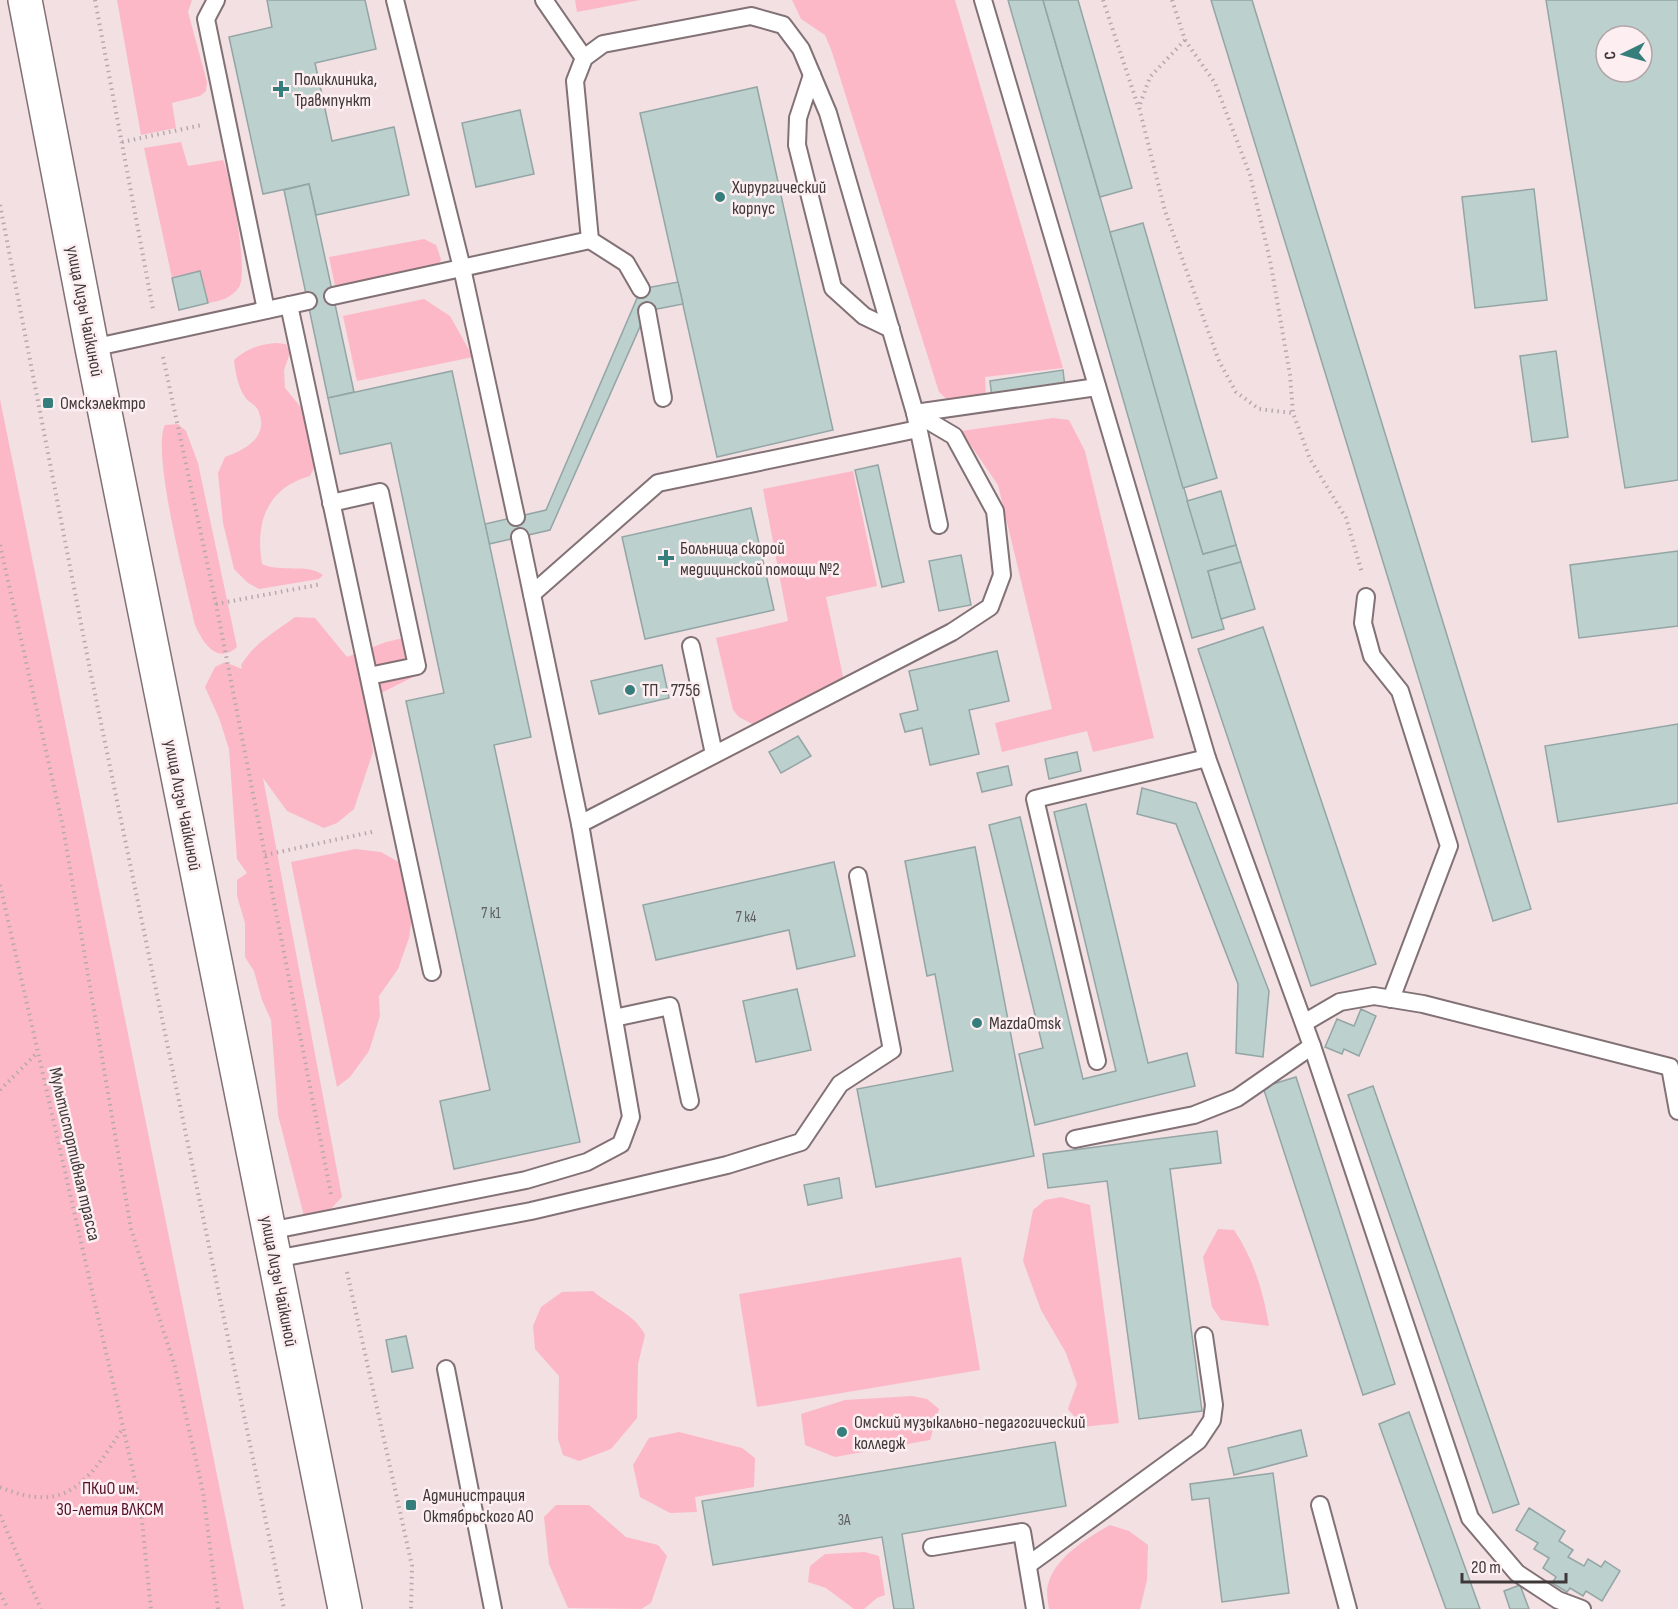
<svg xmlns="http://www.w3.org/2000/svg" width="1678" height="1609" viewBox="0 0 1678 1609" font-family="'Sofia Sans Condensed',sans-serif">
<rect width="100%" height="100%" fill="#f2e0e3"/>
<g fill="#fcb8c7">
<path d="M 117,0 L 192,0 L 188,12 L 207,82 L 206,91 L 200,96 L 172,103 L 176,128 L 141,135 Z"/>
<path d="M 575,0 L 640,0 L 577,12 Z"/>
<path d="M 792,0 L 955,0 L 1063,368 L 985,377 L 986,398 L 950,402 L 939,392 L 832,52 L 825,35 L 801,19 Z"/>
<path d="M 181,142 L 188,166 L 223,160 C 231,177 249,272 239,287 C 232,298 220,301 208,303 L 200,271 L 172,278 L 144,148 Z"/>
<path d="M 424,239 L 436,245 L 441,259 L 438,267 L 336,290 L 329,257 Z"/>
<path d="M 424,299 L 450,316 L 473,357 L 357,381 L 343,316 Z"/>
<path d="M 277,343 L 286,344 L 290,353 L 284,370 L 285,388 L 308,416 L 314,450 L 314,468 L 310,476 C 267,488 255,522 262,564 C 280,573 308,563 323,575 L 319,579 L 259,589 L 248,583 L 234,569 L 223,523 L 218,473 L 225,457 C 246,450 270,436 258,410 C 255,404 248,402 245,397 C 238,387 235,371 234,360 C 247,348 260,344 277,343 Z"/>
<path d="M 0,399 L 244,1609 L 0,1609 Z"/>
<path d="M 1053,418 L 1069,420 L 1085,451 L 1154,738 L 1093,752 L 1087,731 L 1002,752 L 995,723 L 1052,709 L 998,485 L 961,431 Z"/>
<path d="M 178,424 L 186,431 L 198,463 L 237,647 C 217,665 203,643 195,625 C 187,588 151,452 165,425 Z"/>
<path d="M 853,471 L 877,586 L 826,597 L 844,681 L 756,726 L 739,717 L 733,710 L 716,638 L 788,621 L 763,489 Z"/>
<path d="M 295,617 L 315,618 L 347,657 L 386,642 L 404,638 L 417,666 L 415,676 L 373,697 L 368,711 L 373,752 L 354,809 L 337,823 L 324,828 L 287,811 L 263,778 L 342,1197 L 328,1212 L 304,1216 L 278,1115 L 271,1020 L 262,1000 L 254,971 L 245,957 L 245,923 L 237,896 L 237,880 L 247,873 L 237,859 L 229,749 L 219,718 L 205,687 L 215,667 L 225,662 L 242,669 L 241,665 C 255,642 274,633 295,617 Z"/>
<path d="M 355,849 L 381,852 L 402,864 L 413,909 L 409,938 L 398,969 L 379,996 L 380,1016 L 369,1051 L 350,1077 L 337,1087 L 291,862 Z"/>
<path d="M 1061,1197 L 1090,1205 L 1119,1423 L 1083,1427 L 1068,1409 L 1077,1384 L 1066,1353 L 1041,1310 L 1023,1261 L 1033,1210 L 1045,1200 Z"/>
<path d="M 1218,1229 L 1234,1230 C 1254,1260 1263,1291 1269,1326 L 1221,1320 L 1212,1307 L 1203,1257 Z"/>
<path d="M 961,1257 L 980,1370 L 757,1407 L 739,1294 Z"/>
<path d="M 593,1291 C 611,1307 634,1313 645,1335 L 638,1364 L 637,1418 L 611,1449 L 579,1461 L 563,1455 L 558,1439 L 559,1376 L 535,1349 L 533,1326 L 541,1307 L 562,1292 Z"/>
<path d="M 912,1396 L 927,1399 L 939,1409 L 930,1440 L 835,1457 L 805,1445 L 801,1414 L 845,1400 Z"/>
<path d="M 679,1432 L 742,1448 L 755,1458 L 754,1487 L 695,1497 L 697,1512 L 670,1513 L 640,1497 L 633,1465 L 649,1438 Z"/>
<path d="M 556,1505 L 589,1505 L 626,1537 L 658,1545 L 667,1556 L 651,1603 L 641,1609 L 568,1608 L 549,1564 L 544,1517 Z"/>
<path d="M 1110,1525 L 1129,1531 L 1148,1545 L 1147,1580 L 1140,1609 L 1049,1609 C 1048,1603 1047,1596 1047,1590 C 1050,1560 1087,1538 1110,1525 Z"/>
<path d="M 865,1552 L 879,1556 L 885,1595 L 877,1598 L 864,1609 L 854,1609 L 826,1588 L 808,1582 L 810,1566 L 825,1554 Z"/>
</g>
<g fill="#bcd0ce" stroke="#93a5a4" stroke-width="1.5" fill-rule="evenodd">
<path d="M 267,0 L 365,0 L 376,49 L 315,63 L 332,141 L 394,127 L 409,195 L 316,215 L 309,184 L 263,194 L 229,37 L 272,27 Z"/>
<path d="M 1008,0 L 1043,0 L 1203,554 L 1236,545 L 1241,562 L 1208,571 L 1224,629 L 1192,638 Z"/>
<path d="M 1043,0 L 1078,0 L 1132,188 L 1100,197 Z"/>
<path d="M 1211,0 L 1252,0 L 1531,909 L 1493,921 Z"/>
<path d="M 1546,0 L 1678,0 L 1678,480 L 1625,488 ZM 1606,36 L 1642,36 L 1642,72 L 1606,72 Z"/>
<path d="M 757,87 L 833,430 L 717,457 L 640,113 Z"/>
<path d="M 520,110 L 534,174 L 476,187 L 462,123 Z"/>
<path d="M 309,184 L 354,392 L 328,398 L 284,190 Z"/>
<path d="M 1534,189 L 1547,300 L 1475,308 L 1462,197 Z"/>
<path d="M 1143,223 L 1217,478 L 1183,488 L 1110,232 Z"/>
<path d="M 200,271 L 208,303 L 179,310 L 172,278 Z"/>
<path d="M 678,282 L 683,304 L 647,311 L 550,530 L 489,544 L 485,524 L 546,510 L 641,289 Z"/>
<path d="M 1556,351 L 1568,437 L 1532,442 L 1520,356 Z"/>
<path d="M 1063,370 L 1065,387 L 992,398 L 990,381 Z"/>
<path d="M 452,371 L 531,737 L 494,745 L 580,1142 L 454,1169 L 440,1101 L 490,1090 L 406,701 L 444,693 L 391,443 L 340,454 L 328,398 Z"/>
<path d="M 878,465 L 904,582 L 882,587 L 855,470 Z"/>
<path d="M 1221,491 L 1236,545 L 1203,554 L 1187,501 Z"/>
<path d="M 751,508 L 774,610 L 645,639 L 622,537 Z"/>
<path d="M 1678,551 L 1678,626 L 1579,638 L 1570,565 Z"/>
<path d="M 961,555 L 971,605 L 939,611 L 929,561 Z"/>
<path d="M 1241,562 L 1255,609 L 1221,619 L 1208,571 Z"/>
<path d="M 1263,627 L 1376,964 L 1311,986 L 1198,649 Z"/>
<path d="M 997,651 L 1009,701 L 969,710 L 979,754 L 930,765 L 922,728 L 905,732 L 900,714 L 918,710 L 909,671 Z"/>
<path d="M 662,665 L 669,698 L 599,714 L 591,681 Z"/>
<path d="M 1678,724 L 1678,803 L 1558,822 L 1545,746 Z"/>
<path d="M 798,736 L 811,756 L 781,773 L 769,752 Z"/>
<path d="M 1077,752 L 1081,771 L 1049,779 L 1045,759 Z"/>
<path d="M 1008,766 L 1012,785 L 982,792 L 977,773 Z"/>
<path d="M 1142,788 L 1196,803 L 1269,991 L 1263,1057 L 1236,1053 L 1238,984 L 1176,824 L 1137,814 Z"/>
<path d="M 1086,804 L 1148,1063 L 1187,1053 L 1195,1086 L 1035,1125 L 1019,1054 L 1043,1048 L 989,825 L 1020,817 L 1083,1079 L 1116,1071 L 1054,812 Z"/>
<path d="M 975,847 L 1034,1156 L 876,1187 L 857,1089 L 953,1071 L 935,974 L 927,976 L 905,861 Z"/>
<path d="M 834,862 L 855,956 L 797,969 L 789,930 L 656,960 L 643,905 Z"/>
<path d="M 797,989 L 811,1050 L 756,1062 L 743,1001 Z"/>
<path d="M 1361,1009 L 1376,1016 L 1359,1056 L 1344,1049 L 1342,1054 L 1325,1047 L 1337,1019 L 1354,1026 Z"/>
<path d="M 1296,1077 L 1395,1384 L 1363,1395 L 1263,1087 Z"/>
<path d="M 1373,1086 L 1519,1504 L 1493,1513 L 1348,1095 Z"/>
<path d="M 1217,1131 L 1221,1163 L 1170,1169 L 1202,1411 L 1139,1419 L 1107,1181 L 1048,1188 L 1043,1154 Z"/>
<path d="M 839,1178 L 842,1198 L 808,1205 L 804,1185 Z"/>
<path d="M 406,1336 L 413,1368 L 392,1372 L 386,1340 Z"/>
<path d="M 1409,1412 L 1480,1609 L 1446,1609 L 1379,1424 Z"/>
<path d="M 1301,1430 L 1307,1456 L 1234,1475 L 1228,1448 Z"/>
<path d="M 1055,1442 L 1066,1506 L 902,1534 L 914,1609 L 894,1609 L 882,1537 L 713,1565 L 702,1501 Z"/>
<path d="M 1273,1473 L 1289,1593 L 1222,1602 L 1209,1498 L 1192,1500 L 1190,1484 Z"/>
<path d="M 1529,1508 L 1565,1531 L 1559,1541 L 1573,1550 L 1568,1557 L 1584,1566 L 1588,1559 L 1601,1567 L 1605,1561 L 1620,1571 L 1602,1601 L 1586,1591 L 1583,1596 L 1570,1588 L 1567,1592 L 1552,1583 L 1556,1577 L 1543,1568 L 1549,1558 L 1534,1549 L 1538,1543 L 1516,1530 Z"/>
<path d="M 1520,1585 L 1529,1609 L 1510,1609 L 1504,1591 Z"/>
</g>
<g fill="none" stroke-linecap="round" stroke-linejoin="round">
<g stroke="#827175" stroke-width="20">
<g id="lane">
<path d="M 216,0 L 206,19 L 266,310"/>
<path d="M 395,0 L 462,268 L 516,517"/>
<path d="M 544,0 L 584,58"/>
<path d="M 983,0 L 1207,758 L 1312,1046 L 1470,1518 L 1517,1573 L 1558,1600 L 1582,1609"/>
<path d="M 812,75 L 798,118 L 797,145 L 833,288 L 864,316 L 891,329"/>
<path d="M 641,289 L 626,263 L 590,240 L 575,81 L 584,58 L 603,44 L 751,16 L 783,25 L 801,49 L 828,113 L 915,413 L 939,525"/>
<path d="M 333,296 L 590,240"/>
<path d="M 289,305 L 432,972"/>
<path d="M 647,311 L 663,398"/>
<path d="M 92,348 L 308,301"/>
<path d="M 915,413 L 1097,387"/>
<path d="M 331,503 L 380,492 L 417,666 L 369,676"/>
<path d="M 532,594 L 658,483 L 918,429"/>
<path d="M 1366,597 L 1363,623 L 1372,656 L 1400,691 L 1449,846 L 1391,999"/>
<path d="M 691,646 L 714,754"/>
<path d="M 580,824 L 952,632 L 990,607 L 1002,575 L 995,511 L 954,436 L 915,413"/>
<path d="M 614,1018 L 670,1006 L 690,1101"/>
<path d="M 1304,1023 L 1340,1002 L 1374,996 L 1423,1004 L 1670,1067 L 1678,1111"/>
<path d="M 1097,1061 L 1035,799 L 1207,758"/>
<path d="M 1075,1139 L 1194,1115 L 1237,1098 L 1312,1046"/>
<path d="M 269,1231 L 526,1180 L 587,1162 L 621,1144 L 631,1117 L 580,824 L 520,537"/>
<path d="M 275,1259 L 531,1211 L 727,1165 L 801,1142 L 840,1084 L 892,1050 L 858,876"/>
<path d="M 446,1369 L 493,1609"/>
<path d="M 1320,1505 L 1348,1609"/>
<path d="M 932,1547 L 1022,1532 L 1035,1609"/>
<path d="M 1028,1565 L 1198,1441 L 1212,1420 L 1214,1405 L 1204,1336"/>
</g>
</g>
<g stroke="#827175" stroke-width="36">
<path id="primary" d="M 25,0 L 92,348 L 345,1609"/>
</g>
<g stroke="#b7a9ab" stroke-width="4" stroke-dasharray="1.5 4.5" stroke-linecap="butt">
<path d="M 95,0 L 153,309"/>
<path d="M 1103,0 L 1138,106"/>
<path d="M 1172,0 L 1185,40 L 1215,83 L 1250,175 L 1270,260 L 1290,375 L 1293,413 L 1310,459 L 1346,518 L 1362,573"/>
<path d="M 1185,40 L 1150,77 L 1139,107 L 1165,211 L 1219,361 L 1236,392 L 1259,409 L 1293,413"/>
<path d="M 122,142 L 202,125"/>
<path d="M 0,205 L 90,670 L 284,1609"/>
<path d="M 163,357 L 216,604 L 331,1194"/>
<path d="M 0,545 L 63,827 L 131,1229 L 175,1367 L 203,1492 L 218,1609"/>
<path d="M 216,604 L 322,584"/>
<path d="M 265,855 L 376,831"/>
<path d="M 0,885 L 140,1502 L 151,1609"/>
<path d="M 0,1090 L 37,1053"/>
<path d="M 347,1272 L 412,1566 L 411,1609"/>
<path d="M 0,1487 C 67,1516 89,1480 123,1428"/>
<path d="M 0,1515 L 41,1609"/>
<path d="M 0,1593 L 8,1609"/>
</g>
<use href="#lane" stroke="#fff" stroke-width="16"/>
<use href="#primary" stroke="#fff" stroke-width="33"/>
</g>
<g fill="#367e7b" stroke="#fdeef1" stroke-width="2">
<path d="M278 80h6v6h6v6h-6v6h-6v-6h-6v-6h6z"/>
<circle cx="720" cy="197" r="6"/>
<rect x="42" y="397" width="12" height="12" rx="3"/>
<path d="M663 549h6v6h6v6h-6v6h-6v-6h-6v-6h6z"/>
<circle cx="630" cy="690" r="6"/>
<circle cx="977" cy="1023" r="6"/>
<circle cx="842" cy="1432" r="6"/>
<rect x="405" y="1499" width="12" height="12" rx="3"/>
</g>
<g text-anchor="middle" stroke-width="5" stroke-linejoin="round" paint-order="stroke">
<g font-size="15" fill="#5e5e5e">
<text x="491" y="918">7 к1</text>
<text x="746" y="922">7 к4</text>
<text x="844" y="1525">3А</text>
</g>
<g font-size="18" fill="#3f3839" stroke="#fdeef1" text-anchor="start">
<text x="294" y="85">Поликлиника,<tspan x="294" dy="21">Травмпункт</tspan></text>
<text x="732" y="193">Хирургический<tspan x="732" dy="21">корпус</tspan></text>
<text x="60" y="409">Омскэлектро</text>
<text x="680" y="554">Больница скорой<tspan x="680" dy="21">медицинской помощи №2</tspan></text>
<text x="642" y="696">ТП - 7756</text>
<text x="989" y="1029">MazdaOmsk</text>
<text x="854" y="1428">Омский музыкально-педагогический<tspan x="854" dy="21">колледж</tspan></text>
<text x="423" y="1501">Администрация<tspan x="423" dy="21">Октябрьского АО</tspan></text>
</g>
<g font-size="18" fill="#3f3839" stroke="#fdeef1">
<text transform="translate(85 311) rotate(79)" y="6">улица Лизы Чайкиной</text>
<text transform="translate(183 805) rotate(79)" y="6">улица Лизы Чайкиной</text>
<text transform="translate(75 1154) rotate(77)" y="6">Мультиспортивная трасса</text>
<text transform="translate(279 1281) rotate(79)" y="6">улица Лизы Чайкиной</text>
</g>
<g font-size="18" fill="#550f28" stroke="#fdeef1">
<text x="110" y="1494">ПКиО им.<tspan x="110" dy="21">30-летия ВЛКСМ</tspan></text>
</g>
</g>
<g transform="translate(1624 54) rotate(265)"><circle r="28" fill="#fdeef1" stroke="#b1a5a7" stroke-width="1.5"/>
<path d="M0-4.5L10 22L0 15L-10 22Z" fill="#367e7b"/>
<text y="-9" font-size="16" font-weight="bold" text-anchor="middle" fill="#3f3839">С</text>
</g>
<path d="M1462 1573v9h104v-9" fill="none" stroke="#3f3839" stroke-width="3"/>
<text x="1471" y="1573" font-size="18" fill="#3f3839" stroke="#fdeef1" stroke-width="4.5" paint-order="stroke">20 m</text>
</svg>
